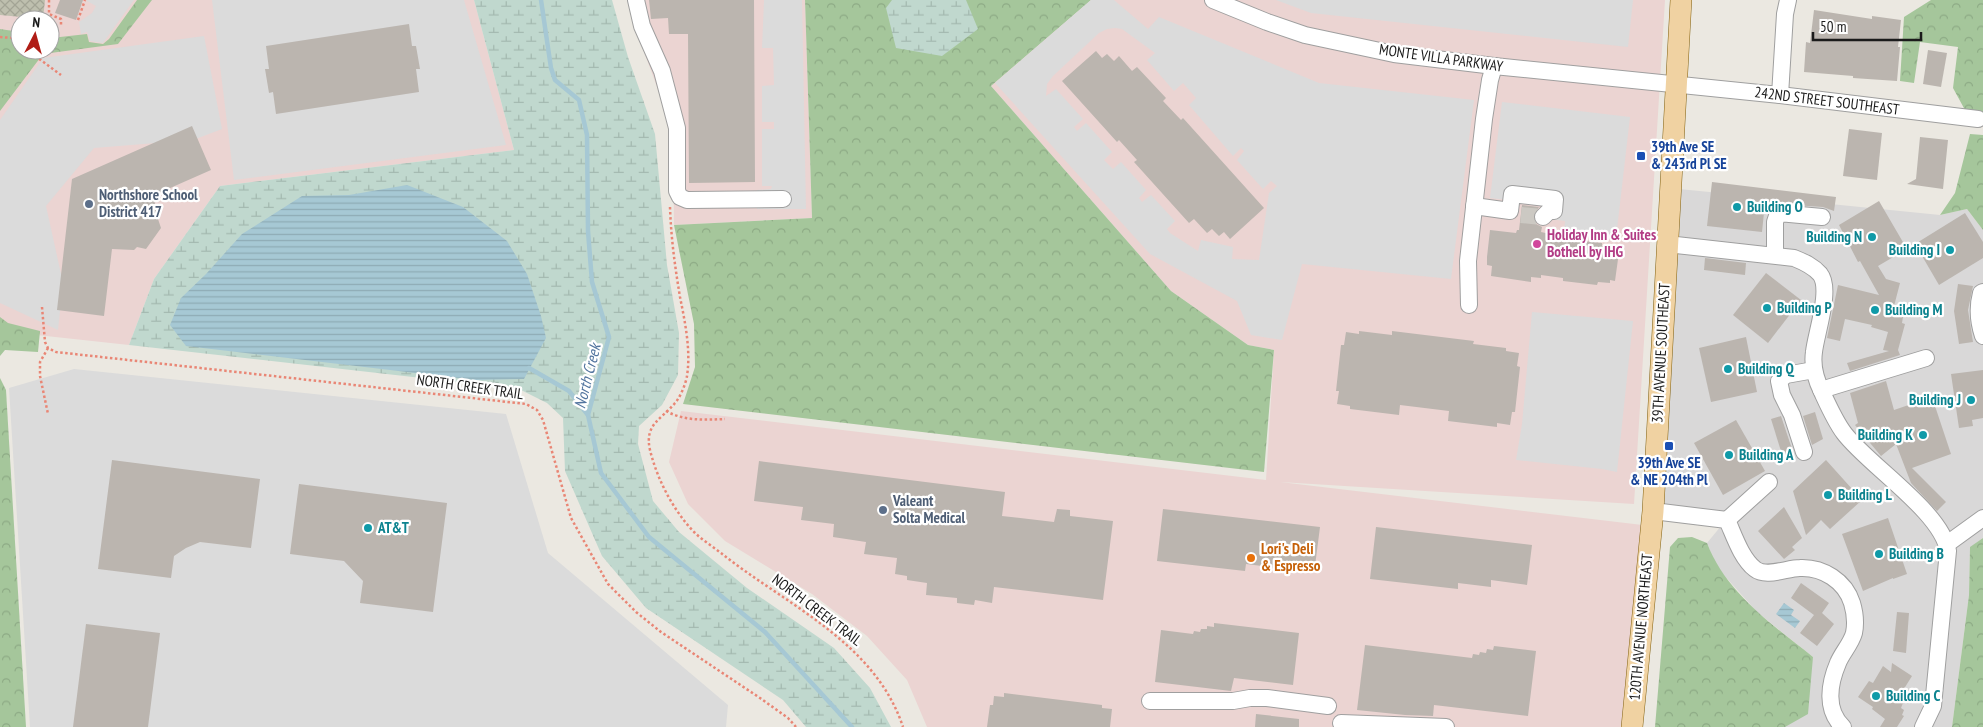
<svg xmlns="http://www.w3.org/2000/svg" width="1983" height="727" viewBox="0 0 1983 727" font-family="'PT Sans Narrow',sans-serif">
<defs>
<pattern id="construction-cross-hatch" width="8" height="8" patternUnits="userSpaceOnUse" patternTransform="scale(1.25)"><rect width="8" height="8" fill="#bebfae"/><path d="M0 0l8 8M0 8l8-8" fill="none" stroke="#a3a495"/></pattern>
<pattern id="forest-crowns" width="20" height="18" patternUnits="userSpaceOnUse" patternTransform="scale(1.25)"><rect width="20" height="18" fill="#a5c69b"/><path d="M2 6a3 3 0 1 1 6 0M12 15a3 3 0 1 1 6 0" fill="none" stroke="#8daa85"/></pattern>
<pattern id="wetland-marsh" width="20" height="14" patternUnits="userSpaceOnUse" patternTransform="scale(1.25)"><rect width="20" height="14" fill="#c0d8ce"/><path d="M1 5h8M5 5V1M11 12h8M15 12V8" fill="none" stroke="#a4b9b0"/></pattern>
<pattern id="water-rules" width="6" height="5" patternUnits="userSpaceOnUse" patternTransform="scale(1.25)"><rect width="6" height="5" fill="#a6c8d4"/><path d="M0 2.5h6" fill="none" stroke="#8eabb5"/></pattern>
</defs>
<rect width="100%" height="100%" fill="#ebe8e1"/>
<path fill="#d9d8d8" d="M 1669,188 L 1940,215 L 1967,209 L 1983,230 L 1983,538 L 1970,548 L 1969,595 L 1952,727 L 1785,727 L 1813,657 L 1757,612 L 1723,574 L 1714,561 L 1707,543 L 1726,520 L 1653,511 Z"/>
<g fill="#ebd4d2" fill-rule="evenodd">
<path d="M 0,0 L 474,0 L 514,150 L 220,186 L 154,279 L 129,345 L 0,331 ZM 20,20 L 50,20 L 50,50 L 20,50 Z"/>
<path d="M 632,0 L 805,0 L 812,218 L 674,225 L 673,130 L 636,30 Z"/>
<path d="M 1091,0 L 1665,0 L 1634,504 L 1280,482 L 1651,526 L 1632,727 L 927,727 L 907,680 L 867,636 L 812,594 L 725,541 L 688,504 L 669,462 L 681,411 L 1266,480 L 1274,350 L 1248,345 L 1171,291 L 991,86 Z"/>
</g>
<path fill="url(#construction-cross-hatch)" d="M 0,0 L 45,0 L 43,19 L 0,15 Z"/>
<g fill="url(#forest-crowns)">
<path d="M 137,0 L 152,0 L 118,44 L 43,54 L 0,111 L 0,29 L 20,32 L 20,50 L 50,50 L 50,36 L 60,37 L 87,34 L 89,42 L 103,44 L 109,39 Z"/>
<path d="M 805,0 L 1091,0 L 991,86 L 1171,291 L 1248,345 L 1274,350 L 1264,472 L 683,404 L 695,367 L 694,324 L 674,225 L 812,218 Z"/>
<path d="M 1931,0 L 1983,0 L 1983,112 L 1965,110 L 1953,88 L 1958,47 L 1920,42 L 1914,83 L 1900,81 L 1904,17 Z"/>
<path d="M 1970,134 L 1983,135 L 1983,230 L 1967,209 L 1940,215 L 1955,193 Z"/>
<path d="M 0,317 L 8,323 L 40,331 L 38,352 L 5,350 L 0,356 Z"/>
<path d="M 0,378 L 6,390 L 26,727 L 0,727 Z"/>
<path d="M 1692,537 L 1707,543 C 1726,593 1773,625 1813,657 L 1808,714 L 1785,727 L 1655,727 L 1670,547 L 1678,538 Z"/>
<path d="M 1983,538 L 1983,727 L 1952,727 L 1969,595 L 1970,547 Z"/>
</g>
<g fill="url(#wetland-marsh)">
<path d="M 474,0 L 612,0 L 628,57 L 655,134 L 667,265 L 679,333 L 678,375 L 662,405 L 639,426 L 638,444 L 653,501 L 679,532 L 747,588 L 834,648 L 870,688 L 891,727 L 806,727 L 783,700 L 646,608 L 602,556 L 565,471 L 563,418 L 547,403 L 519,389 L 129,345 L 154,279 L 220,186 L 514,150 Z"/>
<path d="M 892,0 L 966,0 L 978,29 L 942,56 L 896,48 L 886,8 Z"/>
</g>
<g fill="#dbdbdb" fill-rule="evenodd">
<path d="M 87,0 L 134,0 L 103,43 L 90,41 L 87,32 L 81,34 L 79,22 L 92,13 L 96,6 L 87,1 Z"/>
<path d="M 212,0 L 464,0 L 506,145 L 234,180 Z"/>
<path d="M 764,0 L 802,0 L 806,209 L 757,209 L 757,190 L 771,189 L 772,186 L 762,186 L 762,129 L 774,129 L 774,122 L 762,122 L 762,86 L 774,85 L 773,48 L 762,48 Z"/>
<path d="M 1091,0 L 1114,0 L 1148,29 L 1159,17 L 1319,83 L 1474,100 L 1451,279 L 1302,264 L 1282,340 L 1251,335 L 1237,301 L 1150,254 L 995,83 ZM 1115,28 L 1122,29 L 1155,53 L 1147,60 L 1174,91 L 1183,83 L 1196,98 L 1189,105 L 1233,156 L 1241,148 L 1244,151 L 1237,160 L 1263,189 L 1271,181 L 1277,186 L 1269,193 L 1259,260 L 1232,259 L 1233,247 L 1201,240 L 1198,251 L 1170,233 L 1167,229 L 1175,221 L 1151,195 L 1142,202 L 1139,198 L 1146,190 L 1121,162 L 1113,169 L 1104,160 L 1112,152 L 1086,123 L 1077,131 L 1074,127 L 1083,119 L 1056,89 L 1046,96 L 1047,84 L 1053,76 L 1099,33 L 1107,29 Z"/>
<path d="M 1276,0 L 1633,0 L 1628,47 L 1311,13 Z"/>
<path d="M 204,36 L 222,129 L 193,140 L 94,148 L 46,206 L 63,283 L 58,330 L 0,303 L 0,120 L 43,58 Z"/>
<path d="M 1502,102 L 1630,117 L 1616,238 L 1564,231 L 1565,221 L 1549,219 L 1550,205 L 1490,198 Z"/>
<path d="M 1532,312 L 1633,321 L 1617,472 L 1602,469 L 1516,460 L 1522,424 Z"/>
<path d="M 74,369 L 506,414 L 548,553 L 728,705 L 726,727 L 30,727 L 9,388 Z"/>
</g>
<g fill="url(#water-rules)">
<path d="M 407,185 L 463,207 L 507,241 L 527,274 L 541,316 L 546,338 L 524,379 L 475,380 L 186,346 L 170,325 L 181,298 L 206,274 L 242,234 L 302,196 L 349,195 Z"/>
<path d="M 1784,603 L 1794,610 L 1791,615 L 1800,621 L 1795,628 L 1776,614 Z"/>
</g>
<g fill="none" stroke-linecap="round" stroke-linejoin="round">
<g stroke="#a6c8d4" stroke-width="4.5">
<path d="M 541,0 L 551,68 L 555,80 L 579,100 L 587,135 L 588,231 L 592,282 L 609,337 L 588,415 L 601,473 L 649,537 L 765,632 L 852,727"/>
<path d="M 529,368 L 569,391 L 588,415"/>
</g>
</g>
<g fill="#bbb5af">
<path d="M 60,0 L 83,0 L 76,20 L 55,13 Z"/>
<path d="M 649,0 L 754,0 L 755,182 L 689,183 L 688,34 L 669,34 L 668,18 L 651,19 Z"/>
<path d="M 1814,10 L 1872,19 L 1872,16 L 1901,20 L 1898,47 L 1900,47 L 1897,81 L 1853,78 L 1853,76 L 1804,72 L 1806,42 L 1810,43 Z"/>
<path d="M 409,24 L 412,46 L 416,46 L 420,69 L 416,69 L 419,92 L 276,114 L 273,92 L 269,93 L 265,69 L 269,69 L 266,46 Z"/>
<path d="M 1928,50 L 1947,53 L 1941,87 L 1923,84 Z"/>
<path d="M 1096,51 L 1102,58 L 1107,54 L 1114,61 L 1119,56 L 1132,71 L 1137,67 L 1166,98 L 1163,101 L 1181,120 L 1183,118 L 1264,208 L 1230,239 L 1224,232 L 1219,236 L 1212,229 L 1207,233 L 1194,219 L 1189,223 L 1134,162 L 1137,160 L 1119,140 L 1117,142 L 1062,81 Z"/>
<path d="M 192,126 L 211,170 L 152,196 L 160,216 L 158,219 L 161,228 L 146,249 L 137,247 L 134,250 L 112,249 L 104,316 L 57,310 L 72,179 Z"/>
<path d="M 1849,129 L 1882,133 L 1877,180 L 1843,176 Z"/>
<path d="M 1920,137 L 1948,140 L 1943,189 L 1907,184 L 1916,179 Z"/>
<path d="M 1712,182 L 1836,197 L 1834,211 L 1823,207 L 1765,203 L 1762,232 L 1707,226 Z"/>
<path d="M 1879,201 L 1907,249 L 1878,266 L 1886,279 L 1900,283 L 1893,310 L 1900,312 L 1899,316 L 1903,317 L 1902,323 L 1905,324 L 1898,350 L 1900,355 L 1850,371 L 1847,363 L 1889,351 L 1883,350 L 1888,332 L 1871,327 L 1872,325 L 1845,319 L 1840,341 L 1827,338 L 1838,285 L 1879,295 L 1860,261 L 1858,262 L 1839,225 Z"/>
<path d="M 1522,205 L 1539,207 L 1534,214 L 1534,220 L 1536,224 L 1542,227 L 1541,232 L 1550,234 L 1550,237 L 1602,243 L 1602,246 L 1614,248 L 1614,251 L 1619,252 L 1615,281 L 1610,280 L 1610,283 L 1598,282 L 1597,285 L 1563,281 L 1563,278 L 1541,275 L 1541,278 L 1531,277 L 1531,282 L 1491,276 L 1492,266 L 1487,265 L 1487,257 L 1490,230 L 1516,233 L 1517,230 L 1519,230 Z"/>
<path d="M 1965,213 L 1983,242 L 1983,258 L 1939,285 L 1915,244 Z"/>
<path d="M 1705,258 L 1746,263 L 1745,275 L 1704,270 Z"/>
<path d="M 1766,273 L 1801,300 L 1768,343 L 1733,315 Z"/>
<path d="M 1958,284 L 1973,286 L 1968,310 L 1973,342 L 1959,344 L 1954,311 Z"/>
<path d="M 1359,331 L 1392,335 L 1392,331 L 1474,341 L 1473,344 L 1506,348 L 1506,351 L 1519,353 L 1517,366 L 1520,367 L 1515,412 L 1512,412 L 1510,425 L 1497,423 L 1497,427 L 1448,421 L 1449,411 L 1400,405 L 1399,415 L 1350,409 L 1350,406 L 1337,404 L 1339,391 L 1336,391 L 1341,345 L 1344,345 L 1346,332 L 1359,334 Z"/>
<path d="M 1746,337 L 1757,392 L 1711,402 L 1699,348 Z"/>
<path d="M 1983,370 L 1983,418 L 1972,420 L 1973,426 L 1959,428 L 1951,374 Z"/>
<path d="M 1886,381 L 1894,410 L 1932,397 L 1951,454 L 1912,468 L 1946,502 L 1937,511 L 1911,483 L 1896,444 L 1881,456 L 1855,425 L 1858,423 L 1850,393 Z"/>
<path d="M 1815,412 L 1823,439 L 1812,445 L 1803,416 Z"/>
<path d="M 1781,416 L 1794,455 L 1784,461 L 1771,419 Z"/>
<path d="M 1736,420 L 1765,471 L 1723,495 L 1694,443 Z"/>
<path d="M 112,460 L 260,479 L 251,548 L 200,542 L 186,548 L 174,556 L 171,578 L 98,569 Z"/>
<path d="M 1826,460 L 1862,500 L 1830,529 L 1821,520 L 1806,535 L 1793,491 Z"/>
<path d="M 759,461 L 1005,492 L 1002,516 L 1054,522 L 1057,509 L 1070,510 L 1070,516 L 1113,521 L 1103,600 L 994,587 L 992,603 L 975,600 L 974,605 L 957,603 L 957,598 L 926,595 L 927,583 L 907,580 L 907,576 L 895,574 L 897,558 L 864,554 L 866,542 L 833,537 L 834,524 L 801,520 L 803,507 L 754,501 Z"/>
<path d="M 299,484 L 447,503 L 433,612 L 360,603 L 363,581 L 344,561 L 290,554 Z"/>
<path d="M 1784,507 L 1802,538 L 1792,547 L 1795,550 L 1784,559 L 1758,531 Z"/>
<path d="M 1163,509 L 1320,527 L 1315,566 L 1279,561 L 1279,568 L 1246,564 L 1245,571 L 1157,561 Z"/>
<path d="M 1888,518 L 1907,574 L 1893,579 L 1893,578 L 1863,591 L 1842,534 Z"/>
<path d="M 1376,527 L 1532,545 L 1527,585 L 1491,580 L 1491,587 L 1458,583 L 1458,589 L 1370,579 Z"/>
<path d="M 1801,583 L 1829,603 L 1822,613 L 1834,624 L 1817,646 L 1800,633 L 1814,615 L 1791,598 Z"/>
<path d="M 1897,612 L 1909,613 L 1906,653 L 1893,651 Z"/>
<path d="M 1214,623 L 1299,633 L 1293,685 L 1234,678 L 1231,691 L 1155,682 L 1161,630 L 1193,634 L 1194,631 L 1200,632 L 1201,629 L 1207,629 L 1207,626 L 1214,627 Z"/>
<path d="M 86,624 L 160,633 L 148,727 L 73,727 Z"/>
<path d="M 1365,645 L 1472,658 L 1473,654 L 1479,655 L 1480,652 L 1486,653 L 1487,649 L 1493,650 L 1494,646 L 1536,651 L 1528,716 L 1434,705 L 1433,716 L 1405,715 L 1357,710 Z"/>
<path d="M 1892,663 L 1912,676 L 1897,700 L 1903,703 L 1901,708 L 1904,710 L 1902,715 L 1904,716 L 1897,727 L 1880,727 L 1885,719 L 1872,709 L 1873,707 L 1858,697 L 1869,681 L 1873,683 L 1883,666 L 1891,672 Z"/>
<path d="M 1004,693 L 1102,705 L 1102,708 L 1112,709 L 1110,727 L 987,727 L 990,705 L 993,705 L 994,696 L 1004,697 Z"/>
<path d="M 1256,714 L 1299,719 L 1299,727 L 1255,727 Z"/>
</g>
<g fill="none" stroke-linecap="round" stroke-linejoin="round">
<path stroke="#ccc9c3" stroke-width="16" stroke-dasharray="16 8" stroke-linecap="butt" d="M 1521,215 L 1543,217"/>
<g stroke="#9f9f9f" stroke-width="18">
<g id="minor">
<path d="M 636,0 L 642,26 L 662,71 L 677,128 L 677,191 L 680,197 L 687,200 L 783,199"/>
<path d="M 1213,0 L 1267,22 L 1305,35 L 1394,54 L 1494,66 L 1780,95 L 1978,119"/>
<path d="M 1780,95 L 1785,14 L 1788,0"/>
<path d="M 1474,206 L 1510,211 L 1512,194 L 1555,199 L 1554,211 L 1550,210 L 1543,217"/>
<path d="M 1667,244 L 1794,258 C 1804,262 1813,266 1820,274 C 1832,289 1816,333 1814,352 C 1812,365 1816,380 1822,392 C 1828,405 1835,421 1844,433 C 1868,465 1942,512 1948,551 L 1933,706 L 1923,727"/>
<path d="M 1775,255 L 1775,222 L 1778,213 L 1822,217"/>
<path d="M 1983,292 L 1981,293 C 1977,308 1978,321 1983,336"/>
<path d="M 1469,305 L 1468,261 L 1484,119 L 1490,80 L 1494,66"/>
<path d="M 1821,390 L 1926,358"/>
<path d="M 1804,452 L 1792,415 L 1782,395 L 1779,381 L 1786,375 L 1814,370"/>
<path d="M 1653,511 L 1727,520 C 1734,535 1741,558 1755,569 C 1766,578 1787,568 1800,568 C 1823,567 1845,581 1852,603 C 1855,613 1856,623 1854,633 C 1851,644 1842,653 1838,663 C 1829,684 1825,710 1843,727"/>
<path d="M 1727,520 L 1769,482"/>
<path d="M 1947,544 L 1983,518"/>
<path d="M 1150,701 L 1233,701 L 1250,698 L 1267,698 L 1328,706"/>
<path d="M 1341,723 L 1446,727"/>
</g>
</g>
<g stroke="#826110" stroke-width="22">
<path id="major" d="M 1632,727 L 1653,511 L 1681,0"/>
</g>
<g stroke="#e98675" stroke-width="2.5" stroke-dasharray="2.5 2.5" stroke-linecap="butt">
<path d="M 49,0 L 49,14 L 61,19 L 61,27"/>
<path d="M 78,20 L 85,0"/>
<path d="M 0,37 L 13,38 L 20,44"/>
<path d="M 27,50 L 61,75"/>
<path d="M 670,207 C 671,238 675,267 680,297 C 685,322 691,350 687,376 C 686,383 680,398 675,403 C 662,419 644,424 650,450 C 657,479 673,510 694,532 C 702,540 712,546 721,553 C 786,605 875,642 903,727"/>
<path d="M 42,307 L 45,342 L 48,348 L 56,352 L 526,404 L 537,410 L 543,420 L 571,518 L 608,584 L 636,612 L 661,632 L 760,698 L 788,718 L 796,727"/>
<path d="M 48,348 L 40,362 L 40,376 L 48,414"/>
<path d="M 666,411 C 684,421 704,420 725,419"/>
</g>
<use href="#minor" stroke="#fff" stroke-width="16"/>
<use href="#major" stroke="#f0d2a2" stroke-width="21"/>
</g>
<g fill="#1a4fb4" stroke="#fff" stroke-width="2">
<rect x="1636" y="151" width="10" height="10" rx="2.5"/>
<rect x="1664" y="441" width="10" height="10" rx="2.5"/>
</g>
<g fill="#5c6f8a" stroke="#fff" stroke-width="2">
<circle cx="89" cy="204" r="5"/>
<circle cx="883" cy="510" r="5"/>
</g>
<g fill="#0f9aa8" stroke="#fff" stroke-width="2">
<circle cx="1737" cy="207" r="5"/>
<circle cx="1872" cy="237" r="5"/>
<circle cx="1950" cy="250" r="5"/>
<circle cx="1767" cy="308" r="5"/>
<circle cx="1875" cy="310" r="5"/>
<circle cx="1728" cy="369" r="5"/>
<circle cx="1971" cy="400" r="5"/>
<circle cx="1923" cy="435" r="5"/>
<circle cx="1729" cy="455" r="5"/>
<circle cx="1828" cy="495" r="5"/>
<circle cx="368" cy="528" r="5"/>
<circle cx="1879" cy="554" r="5"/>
<circle cx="1876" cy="696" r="5"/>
</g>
<circle fill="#d1479c" stroke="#fff" stroke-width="2" cx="1537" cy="244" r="5"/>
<circle fill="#e8710a" stroke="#fff" stroke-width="2" cx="1251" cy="558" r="5"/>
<g text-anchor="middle" stroke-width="4.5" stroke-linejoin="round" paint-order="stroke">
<g font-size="15" fill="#1b1b1b" stroke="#fff">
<text transform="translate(1441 58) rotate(8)" y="5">MONTE VILLA PARKWAY</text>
<text transform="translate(1827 101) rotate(7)" y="5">242ND STREET SOUTHEAST</text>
<text transform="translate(1661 353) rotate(-87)" y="5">39TH AVENUE SOUTHEAST</text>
<text transform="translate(470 387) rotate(8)" y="5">NORTH CREEK TRAIL</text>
<text transform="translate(817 610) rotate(37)" y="5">NORTH CREEK TRAIL</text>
<text transform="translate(1641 627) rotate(-85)" y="5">120TH AVENUE NORTHEAST</text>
</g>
<g font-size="15" font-weight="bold" fill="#164399" stroke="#fff" text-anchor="start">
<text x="1651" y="152">39th Ave SE<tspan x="1651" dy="17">&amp; 243rd Pl SE</tspan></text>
<text x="1669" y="468" text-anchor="middle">39th Ave SE<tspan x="1669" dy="17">&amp; NE 204th Pl</tspan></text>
</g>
<g font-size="15" font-weight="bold" fill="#4e5e75" stroke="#fff" text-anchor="start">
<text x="99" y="200">Northshore School<tspan x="99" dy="17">District 417</tspan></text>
<text x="893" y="506">Valeant<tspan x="893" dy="17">Solta Medical</tspan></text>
</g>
<g font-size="15" font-weight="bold" fill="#0d838f" stroke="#fff" text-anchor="start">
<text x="1747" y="212">Building O</text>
<text x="1862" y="242" text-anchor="end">Building N</text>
<text x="1940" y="255" text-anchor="end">Building I</text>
<text x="1777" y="313">Building P</text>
<text x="1885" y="315">Building M</text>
<text x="1738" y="374">Building Q</text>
<text x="1961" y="405" text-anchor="end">Building J</text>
<text x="1913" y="440" text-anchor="end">Building K</text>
<text x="1739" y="460">Building A</text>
<text x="1838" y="500">Building L</text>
<text x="378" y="533">AT&amp;T</text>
<text x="1889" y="559">Building B</text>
<text x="1886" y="701">Building C</text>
</g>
<g font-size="15" font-weight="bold" fill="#b23c85" stroke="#fff" text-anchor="start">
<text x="1547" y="240">Holiday Inn &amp; Suites<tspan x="1547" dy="17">Bothell by IHG</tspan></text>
</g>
<g font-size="15" font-weight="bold" fill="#c56008" stroke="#fff" text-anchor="start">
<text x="1261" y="554">Lori's Deli<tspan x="1261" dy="17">&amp; Espresso</tspan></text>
</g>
<g font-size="16" font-style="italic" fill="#53759f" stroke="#fff">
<text transform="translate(587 376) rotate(-76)" y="6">North Creek</text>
</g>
</g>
<g transform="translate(35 35) rotate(6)"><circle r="24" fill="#ffffff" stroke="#a4a4a4"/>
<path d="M0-4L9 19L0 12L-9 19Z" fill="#b01d16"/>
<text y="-8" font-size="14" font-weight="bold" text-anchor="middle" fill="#1b1b1b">N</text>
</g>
<path d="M1813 32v8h108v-8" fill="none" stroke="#1b1b1b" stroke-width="2.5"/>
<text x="1820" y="32" font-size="15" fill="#1b1b1b" stroke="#ffffff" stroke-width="4" paint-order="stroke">50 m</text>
</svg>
